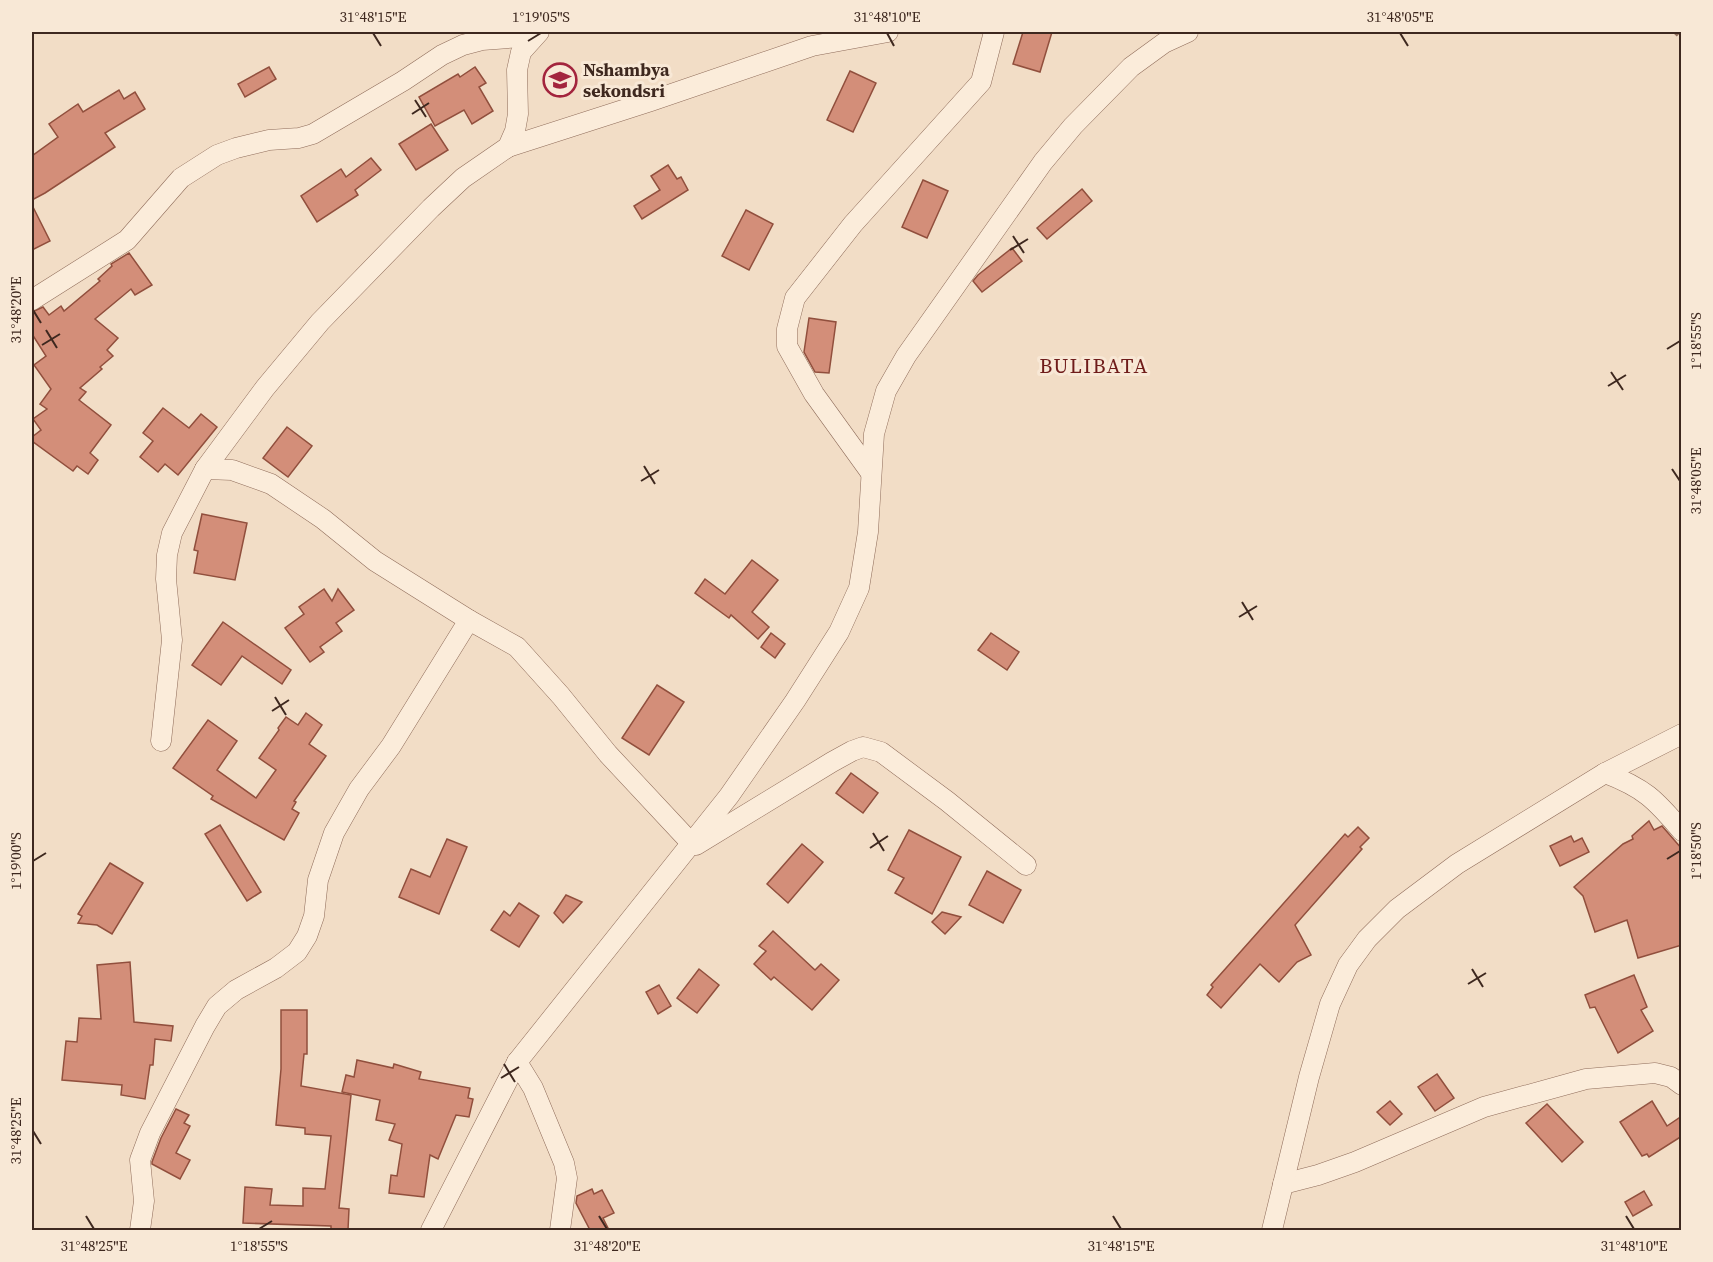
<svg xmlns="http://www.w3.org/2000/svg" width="1713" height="1262" viewBox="0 0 1713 1262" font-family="'Source Serif 4',serif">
<rect width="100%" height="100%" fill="#f2ddc6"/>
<g fill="#d38e79" stroke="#914f3d" stroke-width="1.5">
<path d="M 1023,32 L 1052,32 L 1040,72 L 1013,64 Z"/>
<path d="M 269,67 L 276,79 L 245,97 L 238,84 Z"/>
<path d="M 475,67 L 486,83 L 479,87 L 493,111 L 472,124 L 464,110 L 435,126 L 419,97 L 458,74 L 460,77 Z"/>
<path d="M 850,71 L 876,83 L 853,132 L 827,120 Z"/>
<path d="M 119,90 L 124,99 L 135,92 L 145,109 L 105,133 L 115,147 L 45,193 L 32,200 L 32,156 L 58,137 L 49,124 L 78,104 L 83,112 Z"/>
<path d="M 431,124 L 448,150 L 416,170 L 399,144 Z"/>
<path d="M 371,158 L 381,170 L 355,190 L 358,195 L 317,222 L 301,196 L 341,169 L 346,177 Z"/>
<path d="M 668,165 L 677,179 L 681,177 L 688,190 L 642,219 L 634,206 L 660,190 L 651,176 Z"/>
<path d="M 923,180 L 948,191 L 927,238 L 902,227 Z"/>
<path d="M 1082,189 L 1092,201 L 1047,239 L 1037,228 Z"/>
<path d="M 32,205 L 50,241 L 32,250 Z"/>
<path d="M 746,210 L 773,224 L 749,270 L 722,256 Z"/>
<path d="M 1012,248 L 1022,261 L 982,292 L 973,281 L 978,275 Z"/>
<path d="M 129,253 L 152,285 L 135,295 L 131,289 L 95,319 L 118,338 L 107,350 L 113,356 L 100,367 L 102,369 L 80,388 L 86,392 L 79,400 L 111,425 L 90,453 L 98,460 L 88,474 L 77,466 L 73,471 L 32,441 L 32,437 L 41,430 L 33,419 L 47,409 L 40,404 L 51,389 L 34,365 L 46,356 L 32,334 L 32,312 L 43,307 L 49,315 L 61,306 L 64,311 L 100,281 L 98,279 L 112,266 L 111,264 Z"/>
<path d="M 809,318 L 836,322 L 829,373 L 815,372 L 804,352 Z"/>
<path d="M 163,408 L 189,428 L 201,414 L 217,427 L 178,475 L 165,464 L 158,472 L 140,457 L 153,441 L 143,433 Z"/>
<path d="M 287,427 L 312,446 L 288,477 L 263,458 Z"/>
<path d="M 202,514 L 247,523 L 235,580 L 194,573 L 198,551 L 194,550 Z"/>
<path d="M 752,560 L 778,580 L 752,612 L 769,627 L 758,639 L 731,615 L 729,618 L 695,593 L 705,579 L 725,594 Z"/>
<path d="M 324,589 L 332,601 L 338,589 L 354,610 L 336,623 L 342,631 L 320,647 L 324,652 L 310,662 L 285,628 L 304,614 L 299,607 Z"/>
<path d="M 223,622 L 291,670 L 282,684 L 242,656 L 221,685 L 192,665 Z"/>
<path d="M 771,633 L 785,644 L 775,658 L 761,647 Z"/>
<path d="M 991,633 L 1019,652 L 1007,670 L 978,650 Z"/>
<path d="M 657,685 L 684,702 L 649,755 L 622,738 Z"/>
<path d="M 306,713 L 322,725 L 309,744 L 326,756 L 294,801 L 296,802 L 292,809 L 299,813 L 284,840 L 211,799 L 213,796 L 173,768 L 208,720 L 237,741 L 217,770 L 256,798 L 276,770 L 259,758 L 279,730 L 278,728 L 286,717 L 298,725 Z"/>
<path d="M 851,773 L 878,793 L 863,813 L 836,793 Z"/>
<path d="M 1649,821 L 1654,830 L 1662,826 L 1682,849 L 1682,945 L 1638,958 L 1627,920 L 1595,932 L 1583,896 L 1574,887 L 1623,844 L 1633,839 L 1632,836 Z"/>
<path d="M 220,825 L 261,892 L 247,901 L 205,834 Z"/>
<path d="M 1358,827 L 1369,838 L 1360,847 L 1362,849 L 1295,925 L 1311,955 L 1297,962 L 1279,982 L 1260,964 L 1221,1008 L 1207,995 L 1213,987 L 1211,985 L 1345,834 L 1348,837 Z"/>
<path d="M 909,830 L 961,857 L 932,914 L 895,893 L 904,878 L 888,870 Z"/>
<path d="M 1571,836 L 1574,842 L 1582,838 L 1589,852 L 1560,866 L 1550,846 Z"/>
<path d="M 447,839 L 467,847 L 439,914 L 399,897 L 411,869 L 430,877 Z"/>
<path d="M 802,844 L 823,862 L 788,903 L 767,884 Z"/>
<path d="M 110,863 L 143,883 L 112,934 L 97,925 L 78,923 L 82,916 L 78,914 Z"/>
<path d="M 987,871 L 1021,890 L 1003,923 L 969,905 Z"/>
<path d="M 566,895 L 582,902 L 563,923 L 554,913 Z"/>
<path d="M 519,903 L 539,916 L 519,947 L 491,930 L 504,911 L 510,916 Z"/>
<path d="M 942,912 L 961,917 L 945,934 L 932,922 Z"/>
<path d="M 773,931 L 815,970 L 821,964 L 839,980 L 812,1010 L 774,977 L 771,980 L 754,964 L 766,951 L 759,946 Z"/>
<path d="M 130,962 L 134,1022 L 173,1026 L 171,1041 L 155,1039 L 153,1065 L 150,1065 L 145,1099 L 121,1095 L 122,1085 L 62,1080 L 66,1041 L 77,1042 L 79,1018 L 101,1019 L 97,965 Z"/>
<path d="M 699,969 L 719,985 L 697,1013 L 677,998 Z"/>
<path d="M 1634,975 L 1647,1007 L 1641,1010 L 1653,1031 L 1618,1053 L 1595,1007 L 1590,1008 L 1585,995 Z"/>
<path d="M 659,985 L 671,1006 L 658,1014 L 646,992 Z"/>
<path d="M 281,1010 L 307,1010 L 307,1054 L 304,1054 L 301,1086 L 351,1095 L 339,1208 L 349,1209 L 348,1230 L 331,1230 L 331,1226 L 243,1223 L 245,1187 L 272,1189 L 270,1205 L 303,1206 L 303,1188 L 325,1189 L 331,1136 L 305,1134 L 305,1128 L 276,1125 L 281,1069 Z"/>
<path d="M 357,1060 L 393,1068 L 394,1064 L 421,1072 L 419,1079 L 470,1088 L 468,1098 L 473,1099 L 469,1117 L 456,1115 L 438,1159 L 430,1155 L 424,1197 L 389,1193 L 391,1175 L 397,1176 L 402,1144 L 389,1140 L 395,1124 L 376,1120 L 380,1100 L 342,1092 L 346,1075 L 354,1077 Z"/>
<path d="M 1437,1074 L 1454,1098 L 1435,1111 L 1418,1087 Z"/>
<path d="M 1390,1101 L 1402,1114 L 1390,1125 L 1377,1112 Z"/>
<path d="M 1652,1101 L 1667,1126 L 1682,1116 L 1682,1136 L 1649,1157 L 1647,1154 L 1642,1156 L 1620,1122 Z"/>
<path d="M 1547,1104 L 1583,1142 L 1562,1162 L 1526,1123 Z"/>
<path d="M 176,1109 L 189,1115 L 184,1123 L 190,1126 L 176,1153 L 190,1160 L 180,1179 L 152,1164 L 152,1162 L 161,1138 Z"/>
<path d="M 592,1189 L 594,1194 L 602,1190 L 614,1213 L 603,1218 L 609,1230 L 590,1230 L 576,1203 L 577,1196 Z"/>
<path d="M 1644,1191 L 1652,1205 L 1633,1216 L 1625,1202 Z"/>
</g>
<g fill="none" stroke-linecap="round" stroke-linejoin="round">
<g stroke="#8f6c5a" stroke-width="21">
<g id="minor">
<path d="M 508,147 L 651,101 L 812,46 L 888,32"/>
<path d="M 32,300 L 127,240 L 181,178 L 217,155 L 236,148 L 269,140 L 299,138 L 313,134 L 403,81 L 442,55 L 463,45 L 482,40 L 534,36"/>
<path d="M 205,469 L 232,470 L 271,484 L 323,519 L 375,561 L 469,620 L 517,647 L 561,696 L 608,754 L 692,844"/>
<path d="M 871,473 L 814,394 L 787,346 L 787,329 L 795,298 L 853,224 L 981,82 L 994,32"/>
<path d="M 161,741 L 172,640 L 166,579 L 167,555 L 172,533 L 205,469 L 265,388 L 320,322 L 431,208 L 463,178 L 508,147 L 515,131 L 518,114 L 517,70 L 521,52 L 539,32"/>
<path d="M 1605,773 C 1644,788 1655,799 1682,831"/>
<path d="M 696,845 L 832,762 L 852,751 L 863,747 L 881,752 L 947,801 L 1026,865"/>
<path d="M 517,1062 L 533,1088 L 564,1163 L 567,1178 L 560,1230"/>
<path d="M 1283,1184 L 1318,1175 L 1355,1162 L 1484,1107 L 1586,1079 L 1655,1073 L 1671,1077 L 1682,1085"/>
<path d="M 140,1230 L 144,1201 L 140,1160 L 150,1133 L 205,1026 L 217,1006 L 236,990 L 276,968 L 297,952 L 307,936 L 314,916 L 318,880 L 334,833 L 359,789 L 391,746 L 469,620"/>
<path d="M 431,1230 L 517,1062 L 729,796 L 795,701 L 839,632 L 859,588 L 868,532 L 874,434 L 886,391 L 906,356 L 1043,162 L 1073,126 L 1131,67 L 1164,43 L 1188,32"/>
<path d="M 1272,1230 L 1309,1077 L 1330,1004 L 1348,965 L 1367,939 L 1397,909 L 1457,864 L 1605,773 L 1682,734"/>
</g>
</g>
<path stroke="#8f6c5a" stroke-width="4" stroke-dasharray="4.5 3" stroke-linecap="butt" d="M 1675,32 L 1682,39"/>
<use href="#minor" stroke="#fbecda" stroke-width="20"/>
</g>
<path fill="none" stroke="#3e281f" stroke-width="2" d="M 373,33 L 381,46M 887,33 L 894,46M 1400,33 L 1408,46M 528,41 L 541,33M 415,100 L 426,117M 412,114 L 429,103M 1013,236 L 1024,253M 1010,250 L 1028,239M 33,310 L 41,323M 46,330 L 57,348M 42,345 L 60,334M 1667,349 L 1680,341M 1611,372 L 1623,390M 1608,386 L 1626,375M 644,466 L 655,484M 1672,469 L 1680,481M 641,481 L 659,470M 1242,602 L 1253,620M 1239,617 L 1257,606M 275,697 L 286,715M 272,711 L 289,700M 873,833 L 884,851M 870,848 L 888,836M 1667,859 L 1680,851M 33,861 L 46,853M 1472,969 L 1483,987M 1468,984 L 1486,973M 504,1064 L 515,1082M 501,1078 L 519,1067M 33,1131 L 41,1144M 86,1216 L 94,1229M 599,1216 L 607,1229M 1113,1216 L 1121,1229M 1626,1216 L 1634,1229M 259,1229 L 272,1221"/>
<defs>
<g id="school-ring" transform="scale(1.725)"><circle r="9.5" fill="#f8e8d6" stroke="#a3243d" stroke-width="1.5"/><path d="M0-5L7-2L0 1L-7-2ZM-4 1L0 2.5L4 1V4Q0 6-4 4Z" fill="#a3243d"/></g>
</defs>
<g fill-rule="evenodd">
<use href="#school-ring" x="560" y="80"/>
</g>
<g text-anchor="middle" stroke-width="6" stroke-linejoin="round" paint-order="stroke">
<g font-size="18" font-weight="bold" fill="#3e281f" stroke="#f8e8d6" text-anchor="start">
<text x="583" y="76">Nshambya<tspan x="583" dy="21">sekondsri</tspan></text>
</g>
<g font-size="21" letter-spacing="1.5" fill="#6f1c1a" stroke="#f8e8d6">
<text x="1094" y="373">BULIBATA</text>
</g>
</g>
<rect width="1713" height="1262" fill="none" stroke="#f8e8d6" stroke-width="66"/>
<rect x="33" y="33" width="1647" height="1196" fill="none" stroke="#3e281f" stroke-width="2"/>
<g font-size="15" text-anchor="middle" fill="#3e281f">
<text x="373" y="22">31°48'15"E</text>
<text x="541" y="22">1°19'05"S</text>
<text x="887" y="22">31°48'10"E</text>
<text x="1400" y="22">31°48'05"E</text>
<text transform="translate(16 310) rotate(-90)" y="5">31°48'20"E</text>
<text transform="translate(1696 341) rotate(-90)" y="5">1°18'55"S</text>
<text transform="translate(1696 481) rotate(-90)" y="5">31°48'05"E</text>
<text transform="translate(1696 851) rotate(-90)" y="5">1°18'50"S</text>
<text transform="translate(16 861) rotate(-90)" y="5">1°19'00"S</text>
<text transform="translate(16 1131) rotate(-90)" y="5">31°48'25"E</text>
<text x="94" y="1251">31°48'25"E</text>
<text x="259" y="1251">1°18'55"S</text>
<text x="607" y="1251">31°48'20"E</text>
<text x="1121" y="1251">31°48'15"E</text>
<text x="1634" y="1251">31°48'10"E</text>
</g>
</svg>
